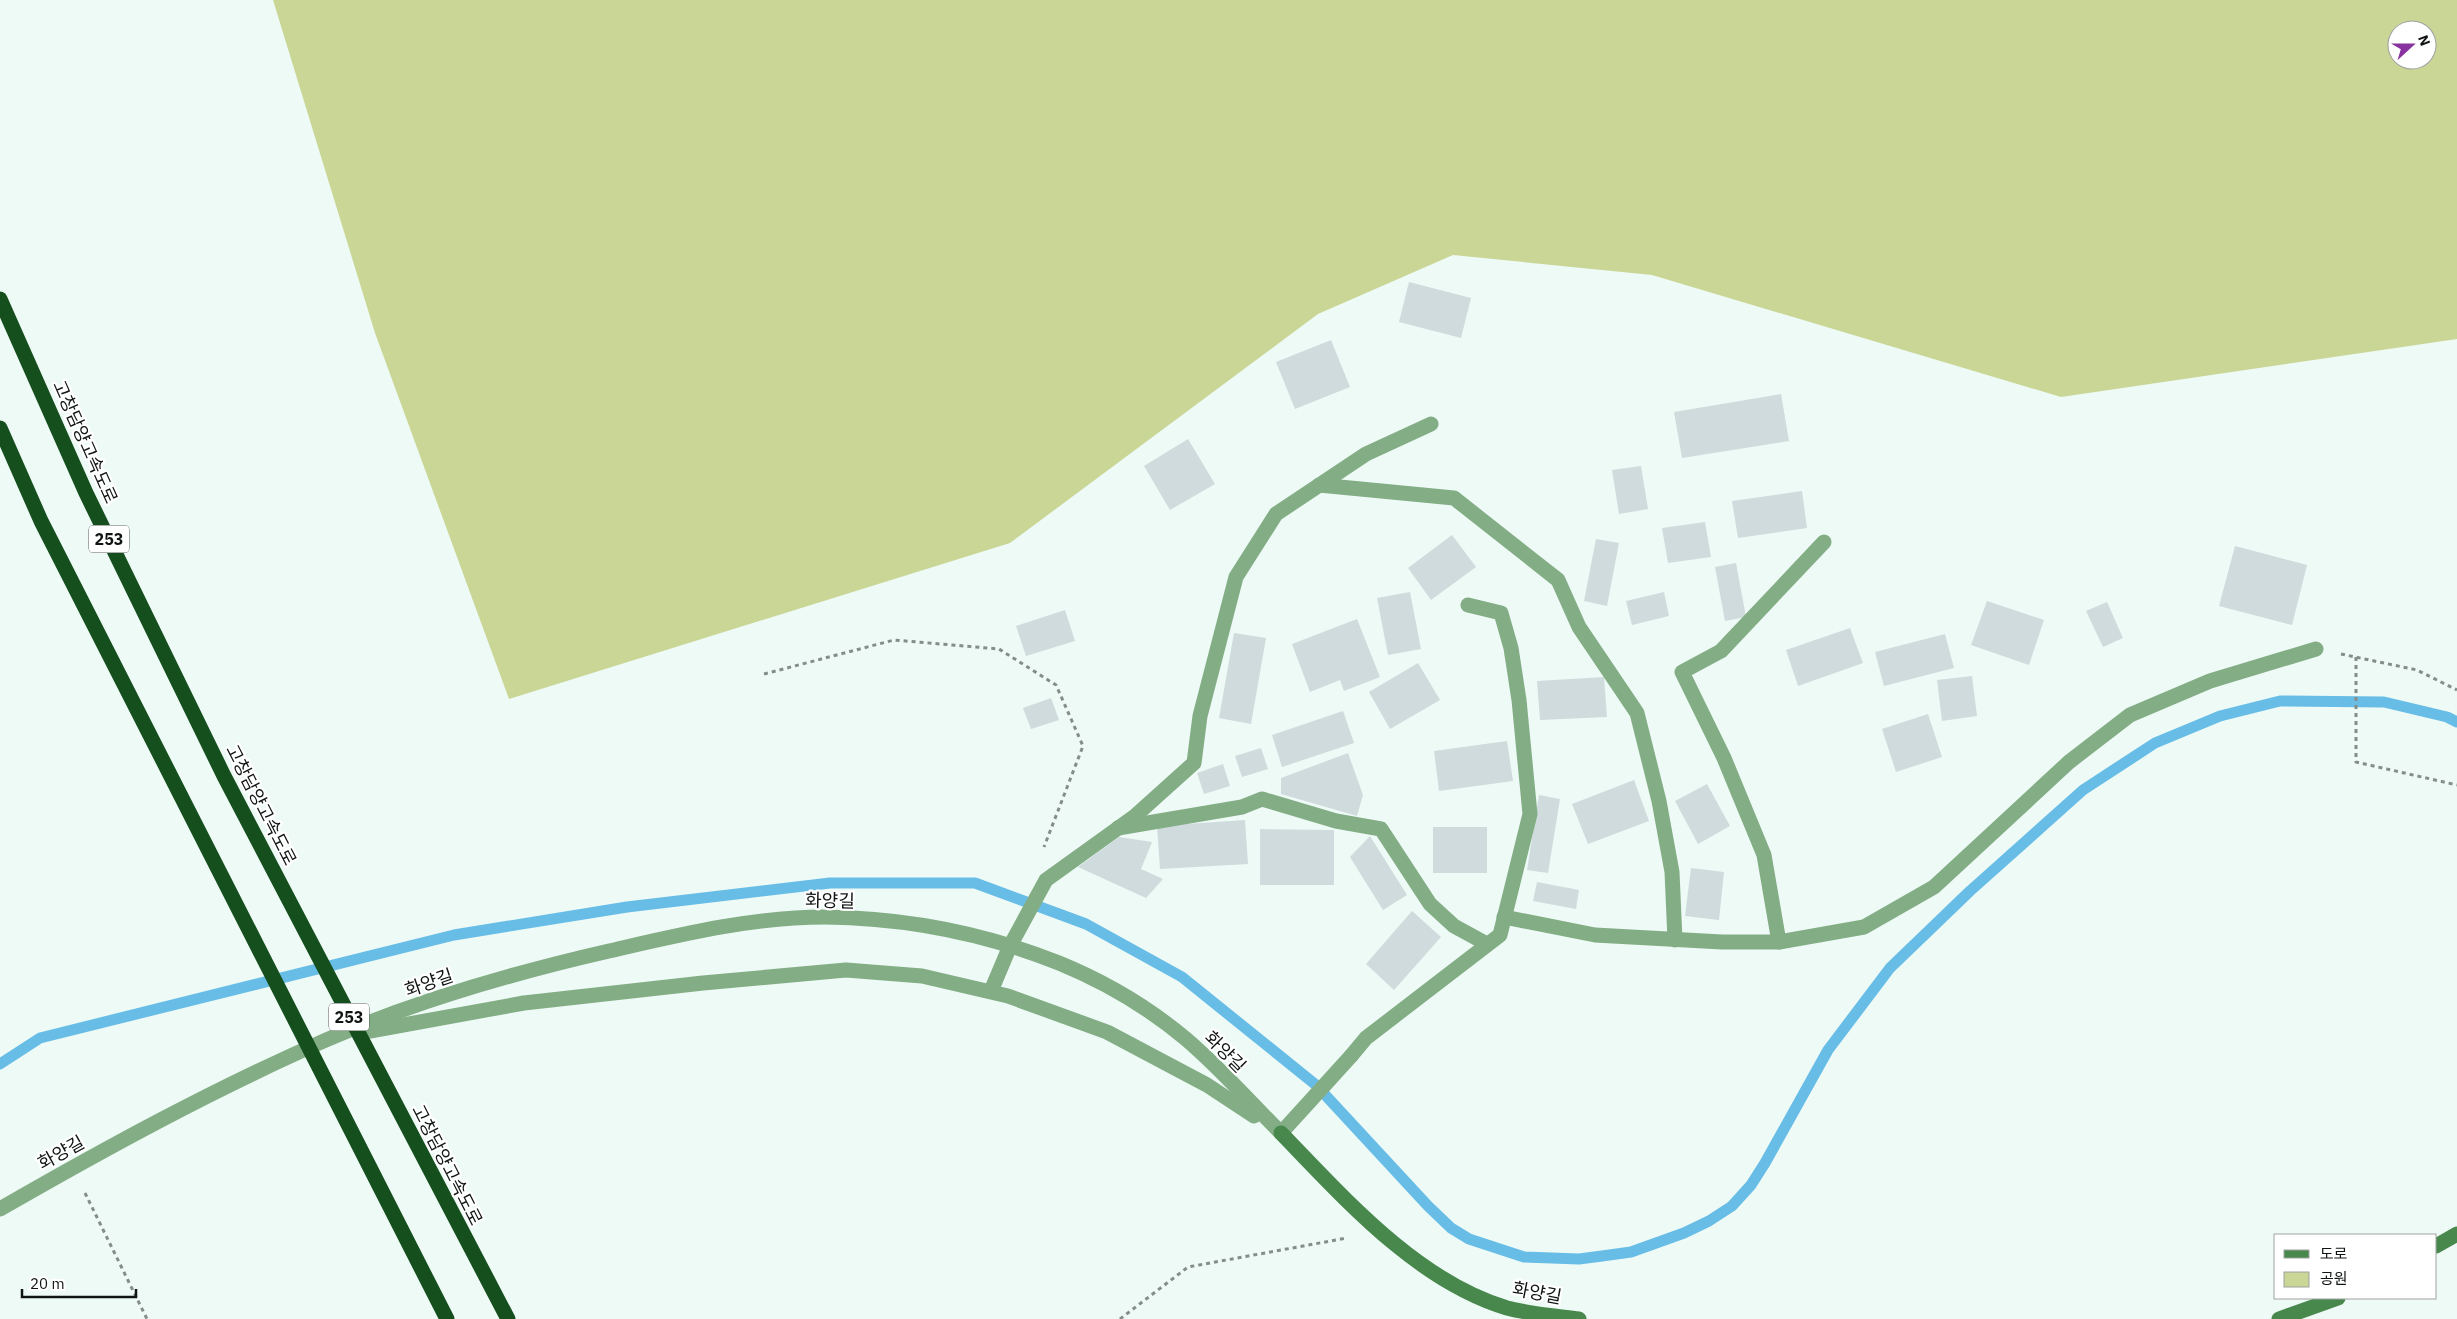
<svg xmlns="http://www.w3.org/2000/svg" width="2457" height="1319" viewBox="0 0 2457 1319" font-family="'IBM Plex Sans','Noto Sans KR',sans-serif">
<rect width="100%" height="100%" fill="#eefaf6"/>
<path fill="#cad696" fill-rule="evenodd" d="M 273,0 L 2457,0 L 2457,339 L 2061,397 L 1652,275 L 1453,255 L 1318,314 L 1010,543 L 509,699 L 375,333 ZM 2397,30 L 2427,30 L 2427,60 L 2397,60 Z"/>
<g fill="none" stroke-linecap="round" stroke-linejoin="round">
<path stroke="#68bde7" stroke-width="11" d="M 0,1064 L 40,1038 L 454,935 L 627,907 L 830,883 L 975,883 L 1086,924 L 1182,977 L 1316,1085 L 1428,1206 L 1451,1228 L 1469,1239 L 1524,1257 L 1579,1259 L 1602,1256 L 1631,1252 L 1684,1233 L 1709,1221 L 1732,1206 L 1751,1185 L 1765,1163 L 1828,1050 L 1890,968 L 1970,891 L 2083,790 L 2155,743 L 2220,716 L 2280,701 L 2384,702 L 2447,717 L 2457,722"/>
</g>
<g fill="#cfdbdc">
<path d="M 1409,282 L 1471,298 L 1461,338 L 1399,322 Z"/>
<path d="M 1331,340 L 1350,387 L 1295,409 L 1276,362 Z"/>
<path d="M 1781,394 L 1789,441 L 1682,458 L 1674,412 Z"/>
<path d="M 1188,439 L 1215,484 L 1170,510 L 1144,466 Z"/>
<path d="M 1641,466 L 1648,509 L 1619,514 L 1612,470 Z"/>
<path d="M 1802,491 L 1807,528 L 1738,538 L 1732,501 Z"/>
<path d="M 1705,522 L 1711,557 L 1668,563 L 1662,528 Z"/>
<path d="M 1452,535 L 1476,567 L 1431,600 L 1408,568 Z"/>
<path d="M 1596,539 L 1619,543 L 1607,606 L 1584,601 Z"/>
<path d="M 2235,546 L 2307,565 L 2292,625 L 2219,606 Z"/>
<path d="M 1736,563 L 1746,617 L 1725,621 L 1715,567 Z"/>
<path d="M 1410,592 L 1421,649 L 1388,655 L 1377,598 Z"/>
<path d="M 1664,592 L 1669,616 L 1632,625 L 1626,601 Z"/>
<path d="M 1987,601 L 2044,620 L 2029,665 L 1971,645 Z"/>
<path d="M 2107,602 L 2123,638 L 2103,647 L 2086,611 Z"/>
<path d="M 1065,610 L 1075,641 L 1026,656 L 1016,626 Z"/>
<path d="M 1357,619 L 1380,677 L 1344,691 L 1340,680 L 1310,692 L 1292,644 Z"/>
<path d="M 1850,628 L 1863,663 L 1798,686 L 1786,650 Z"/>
<path d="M 1234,633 L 1266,638 L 1251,724 L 1219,718 Z"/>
<path d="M 1945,634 L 1954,668 L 1884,686 L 1875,652 Z"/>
<path d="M 1418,663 L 1440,700 L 1390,729 L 1369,692 Z"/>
<path d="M 1972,676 L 1977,716 L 1942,721 L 1937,680 Z"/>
<path d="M 1604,677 L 1607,717 L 1540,720 L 1537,681 Z"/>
<path d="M 1051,698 L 1059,720 L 1031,729 L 1023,708 Z"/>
<path d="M 1343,711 L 1354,743 L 1282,767 L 1272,735 Z"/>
<path d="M 1928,714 L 1942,757 L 1896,772 L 1882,729 Z"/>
<path d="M 1507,741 L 1513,781 L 1439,791 L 1434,751 Z"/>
<path d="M 1261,748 L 1268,769 L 1242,777 L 1235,756 Z"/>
<path d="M 1348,753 L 1363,795 L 1357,816 L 1281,794 L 1281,778 Z"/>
<path d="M 1223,764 L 1230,786 L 1204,794 L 1197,773 Z"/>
<path d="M 1634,780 L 1649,821 L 1588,844 L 1572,804 Z"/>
<path d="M 1707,784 L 1730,826 L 1698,844 L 1675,801 Z"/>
<path d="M 1539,795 L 1560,799 L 1548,873 L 1527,870 Z"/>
<path d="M 1245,820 L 1248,864 L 1160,869 L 1157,826 Z"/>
<rect x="1433" y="827" width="54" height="46"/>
<path d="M 1260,829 L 1334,830 L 1334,885 L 1260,885 Z"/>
<path d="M 1370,836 L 1407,895 L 1383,910 L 1350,857 Z"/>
<path d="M 1119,837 L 1152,842 L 1141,869 L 1163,879 L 1146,898 L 1078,867 Z"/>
<path d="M 1691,868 L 1724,872 L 1719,920 L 1685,916 Z"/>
<path d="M 1537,882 L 1579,890 L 1576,909 L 1533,901 Z"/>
<path d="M 1412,911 L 1441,937 L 1394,990 L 1366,964 Z"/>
</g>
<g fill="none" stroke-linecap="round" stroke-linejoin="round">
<g stroke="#848d8a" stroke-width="3" stroke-dasharray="4 4" stroke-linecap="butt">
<path d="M 2341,654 L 2417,670 L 2457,690"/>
<path d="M 2356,657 L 2356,762 L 2457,785"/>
<path d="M 764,674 L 894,640 L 999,649 L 1056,685 L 1083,746 L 1044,847"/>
<path d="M 85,1193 L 147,1319"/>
<path d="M 1120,1319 L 1188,1267 L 1347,1238"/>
</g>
<g stroke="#83ad85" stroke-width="15">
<path d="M 1118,828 L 1242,807 L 1262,799 L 1336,821 L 1381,829 L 1430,904 L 1454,926 L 1487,944"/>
<path d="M 1281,1133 L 1351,1056"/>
</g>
<g stroke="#83ad85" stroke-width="15">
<path d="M 1319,485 L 1454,498 L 1558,580 L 1579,627 L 1637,713 L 1659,801 L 1672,872 L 1675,940"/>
<path d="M 1504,917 L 1595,935 L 1722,942 L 1779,942 L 1864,927 L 1934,887 L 2069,762 L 2130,715 L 2210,681 L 2316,649"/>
<path d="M 1779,942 L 1764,855 L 1724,758 L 1682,672 L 1721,651 L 1824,542"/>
<path d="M 991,991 L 1010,946 L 1046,880 L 1135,816 L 1194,763 L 1200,716 L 1236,577 L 1276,514 L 1366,454 L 1431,424"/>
<path d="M 370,1031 L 524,1003 L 703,983 L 846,970 L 922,976 L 1008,996 L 1107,1032 L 1207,1085 L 1254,1116"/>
<path d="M 1351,1056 L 1366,1038 L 1500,935 L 1530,814 L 1519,700 L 1511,648 L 1501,613 L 1468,605"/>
<path d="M 0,1209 C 106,1148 214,1089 326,1040 C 416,1001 513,973 609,951 C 679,935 752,917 825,917 C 905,918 984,933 1059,963 C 1103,981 1149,1008 1186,1039 C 1220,1068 1250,1102 1281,1133"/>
</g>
<g stroke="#48884d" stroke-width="15">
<path d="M 1281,1133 C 1345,1199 1417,1281 1507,1308 C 1530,1314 1555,1316 1579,1319"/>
<path d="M 2436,1246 L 2457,1234"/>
<path d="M 2279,1319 L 2338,1298"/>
</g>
<g stroke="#164f1e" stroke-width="15">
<path d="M 0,299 L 86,493 L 224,776 L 508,1319"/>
<path d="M 0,428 L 41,521 L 447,1319"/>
</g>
</g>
<g text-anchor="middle" stroke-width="4.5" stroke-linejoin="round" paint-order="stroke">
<g fill="#fff" stroke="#585a5a" stroke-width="1">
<rect x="89" y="525.5" width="40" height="27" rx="4"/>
<rect x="329" y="1003.5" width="40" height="27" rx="4"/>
</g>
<g font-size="16" font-weight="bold" fill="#101413">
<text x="109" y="545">253</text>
<text x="349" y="1023">253</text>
</g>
<g font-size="18" fill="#101413" stroke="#fff">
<text transform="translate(85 442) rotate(66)" y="6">고창담양고속도로</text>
<text transform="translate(261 805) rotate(63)" y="6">고창담양고속도로</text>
<text transform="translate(830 901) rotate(1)" y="6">화양길</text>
<text transform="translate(429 983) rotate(-19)" y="6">화양길</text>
<text transform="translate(1225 1052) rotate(45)" y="6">화양길</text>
<text transform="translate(61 1153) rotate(-29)" y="6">화양길</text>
<text transform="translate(447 1165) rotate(63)" y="6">고창담양고속도로</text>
<text transform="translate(1537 1293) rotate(11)" y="6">화양길</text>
</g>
</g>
<rect x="2274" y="1234" width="162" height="65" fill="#ffffff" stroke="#9fa1a1"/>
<rect x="2284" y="1250" width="25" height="8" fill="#48884d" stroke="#9fa1a1"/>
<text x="2320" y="1259" font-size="15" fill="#101413">도로</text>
<rect x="2284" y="1272" width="25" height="15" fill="#cad696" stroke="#9fa1a1"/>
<text x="2320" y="1284" font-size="15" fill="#101413">공원</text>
<g transform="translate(2412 45) rotate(69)"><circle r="24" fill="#ffffff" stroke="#9fa1a1"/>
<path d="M0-4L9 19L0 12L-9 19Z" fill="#8832a0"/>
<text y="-8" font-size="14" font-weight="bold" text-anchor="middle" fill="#101413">N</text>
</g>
<path d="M22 1289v8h114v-8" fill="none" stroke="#101413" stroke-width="2.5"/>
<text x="30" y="1289" font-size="15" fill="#101413" stroke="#ffffff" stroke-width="4" paint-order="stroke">20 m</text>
</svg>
